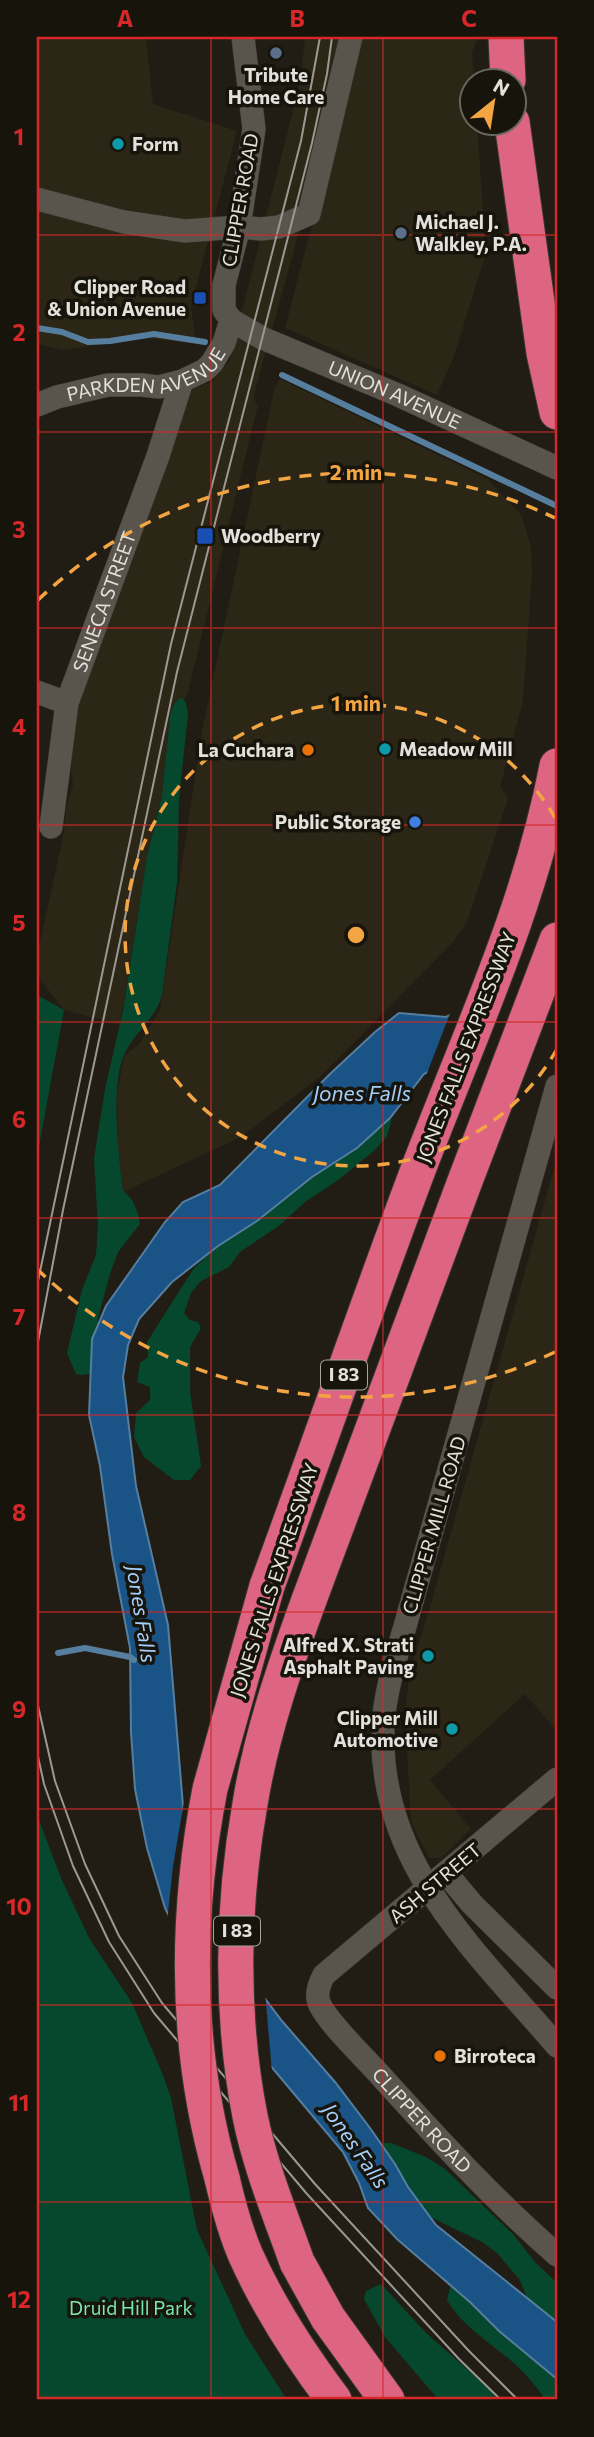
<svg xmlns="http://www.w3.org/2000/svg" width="594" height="2437" viewBox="0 0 594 2437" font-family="Commissioner,sans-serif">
<rect width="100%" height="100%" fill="#211d15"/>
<g fill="#2c2617">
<path d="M 37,37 L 146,37 L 153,104 L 237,131 L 191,306 L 196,344 L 145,338 L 63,350 L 37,344 Z"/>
<path d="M 305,37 L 340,37 L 331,102 L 293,254 L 255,391 L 254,400 L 258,405 L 188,692 L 184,700 L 182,697 L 175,702 L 170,716 L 162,796 L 147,857 L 120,1025 L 64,1010 L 38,977 L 37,956 L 64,832 L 66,808 L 73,785 L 69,753 L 73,711 L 118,597 L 187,392 L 213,381 L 229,362 L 301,79 Z"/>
<path d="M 361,37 L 478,37 L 472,52 L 474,80 L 472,80 L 472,122 L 477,123 L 486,253 L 454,356 L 437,395 L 285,328 Z"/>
<path d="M 280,379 L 488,479 L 522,516 L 531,547 L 532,572 L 523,701 L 500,787 L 508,798 L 467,922 L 454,941 L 321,1076 L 241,1137 L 123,1192 L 118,1145 L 117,1094 L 124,1056 L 139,1044 L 160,1010 L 202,731 L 274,390 Z"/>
<path d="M 557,1158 L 557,1731 L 525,1694 L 430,1780 L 471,1829 L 441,1858 L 429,1858 L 411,1822 L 405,1714 L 410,1671 L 429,1610 Z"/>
</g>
<g fill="#06482d">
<path d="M 182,697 L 186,703 L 188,714 L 179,799 L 177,882 L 162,995 C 156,1018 134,1033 124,1055 C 110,1087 119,1157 123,1191 C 134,1198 138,1212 140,1224 L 118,1252 L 110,1274 L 98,1318 L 92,1373 L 83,1375 L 76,1374 L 67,1353 L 82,1290 L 96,1255 L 98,1226 L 94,1159 L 105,1089 L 123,1011 L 147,857 L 162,796 L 170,716 L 175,702 Z"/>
<path d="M 37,995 L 64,1010 L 37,1157 Z"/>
<path d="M 390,1114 L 391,1122 L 387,1136 L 375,1150 L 337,1181 L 306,1201 L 280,1225 L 240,1252 L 229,1267 L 201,1281 L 191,1293 L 184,1313 L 190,1320 L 198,1322 L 201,1328 L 190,1347 L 190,1392 L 201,1466 L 190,1480 L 174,1480 L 144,1457 L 134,1437 L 136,1413 L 150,1400 L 150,1387 L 137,1382 L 140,1363 L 148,1357 L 147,1342 L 194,1268 L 222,1243 Z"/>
<path d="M 37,1815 L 61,1878 L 89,1938 L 132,2003 L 163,2075 L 171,2098 L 197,2230 L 245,2334 L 287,2400 L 37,2400 Z"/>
<path d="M 384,2143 L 391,2143 L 426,2157 L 445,2169 L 513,2234 L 535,2262 L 557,2283 L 557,2329 L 529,2303 L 520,2280 L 497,2253 L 482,2242 L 426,2215 L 380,2148 Z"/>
<path d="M 381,2284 L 427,2334 L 490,2389 L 497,2400 L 438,2399 L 385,2337 L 364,2299 L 366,2291 Z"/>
<path d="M 450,2287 L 461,2288 L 557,2356 L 557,2400 L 546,2400 C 535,2385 523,2370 508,2358 C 489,2343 459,2322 447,2300 Z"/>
</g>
<path fill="#1a5385" stroke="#567e9f" stroke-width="2" d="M 557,917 L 439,1066 L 424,1074 L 390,1118 L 357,1148 L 312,1177 L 257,1221 L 218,1246 L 172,1282 L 139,1319 L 128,1345 L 123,1377 L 136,1486 L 168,1625 L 184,1818 L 210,1905 L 239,1964 L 282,2021 L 335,2082 L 370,2128 L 395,2164 L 408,2187 L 436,2225 L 557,2322 L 557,2379 L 499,2331 L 471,2303 L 397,2239 L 368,2208 L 359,2183 L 343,2152 L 248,2039 L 205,1992 L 165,1908 L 147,1848 L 135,1789 L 131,1732 L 130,1648 L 112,1554 L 100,1466 L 89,1415 L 92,1339 L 106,1306 L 165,1222 L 183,1202 L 220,1185 L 330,1074 L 375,1032 L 399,1013 L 446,1017 L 457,1012 Z"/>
<g fill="#211d15">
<path d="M 505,37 L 557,37 L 557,433 L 554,431 L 543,391 L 514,122 L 514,80 Z"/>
<path d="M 557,715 L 557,929 L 500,1052 L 440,1069 L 424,1081 L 451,1011 L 466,999 L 480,978 L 542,781 L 554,717 Z"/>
<path d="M 186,1790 L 188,1818 L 213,1903 L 242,1962 L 265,1992 L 272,2072 L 202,1994 L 167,1922 L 173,1866 Z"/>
</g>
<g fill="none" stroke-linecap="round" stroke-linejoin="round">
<g stroke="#567e9f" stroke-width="6">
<path d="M 37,328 L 62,332 L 88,342 L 110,341 L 154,334 L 205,342"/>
<path d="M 282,375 L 557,506"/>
<path d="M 58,1653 L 85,1648 L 130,1657 L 134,1660"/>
</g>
<g stroke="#3a3733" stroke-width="24">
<g id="minor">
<path id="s1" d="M 243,37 L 254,129 L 239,227 L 224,285 L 224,310 L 231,320 L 262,338 L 398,395 L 557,468"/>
<path d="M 37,199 L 124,222 L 185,231 L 239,227 L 261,229 L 279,227 L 309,214 L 351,37"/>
<path id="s2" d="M 37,405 L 57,397 L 108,385 L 142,385 L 159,387 L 182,381 L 205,370 L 212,363 L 224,343 L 231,320"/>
<path d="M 37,692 L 67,703"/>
<path id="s3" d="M 51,827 L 67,703 L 158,456 L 182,381"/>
<path d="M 557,1086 L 409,1612 C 399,1649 385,1688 383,1726 C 377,1863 475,1950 557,2046"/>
<path id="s4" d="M 557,1779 L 324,1975 C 319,1984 315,1995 320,2005 C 330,2025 364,2057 380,2075 C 436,2137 494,2200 557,2255"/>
<path d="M 446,1873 L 472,1904 L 557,1988"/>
</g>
</g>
<g stroke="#3a3733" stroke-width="37">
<g id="highway">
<path d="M 506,37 L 508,80"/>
<path d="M 512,122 L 544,353 L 557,412"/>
<path d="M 267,1586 C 319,1445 368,1302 421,1162 C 471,1032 531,903 557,766"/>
<path d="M 309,1600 L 465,1181 L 557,940"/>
<path d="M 222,2178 C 228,2204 235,2231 246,2256 C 269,2307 300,2355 334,2400"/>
<path d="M 297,2262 L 328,2318 L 387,2400"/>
</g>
</g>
<use href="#minor" stroke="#59554c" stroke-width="23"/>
<use href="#highway" stroke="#de6581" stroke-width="35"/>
<g stroke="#9c9992" stroke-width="2">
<path d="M 37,1286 L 171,644 L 301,141 L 320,37"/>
<path d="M 37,1347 L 63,1210 L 177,672 L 312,143 L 327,74 L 332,37"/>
<path d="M 37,1701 L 55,1781 L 85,1864 L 119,1936 L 162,2003 L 315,2184 L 469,2351 L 518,2400"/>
<path d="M 37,1752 L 44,1784 L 73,1866 L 109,1942 L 154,2013 L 307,2194 L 459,2359 L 501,2400"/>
</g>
<g stroke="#3a3733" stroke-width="37" stroke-linecap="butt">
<g id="highway-bridge">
<path d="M 222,2178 C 185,2051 185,1918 210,1789 L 267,1586"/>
<path d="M 297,2262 C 280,2214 260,2166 250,2116 C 230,2014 232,1905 250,1804 C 261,1735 285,1666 309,1600"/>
</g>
</g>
<use href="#highway-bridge" stroke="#de6581" stroke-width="35"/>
</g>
<path fill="none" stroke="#d62828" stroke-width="2" stroke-opacity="0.55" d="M 211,37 L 211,2400M 383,37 L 383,2400M 37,235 L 557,235M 37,432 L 557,432M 37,628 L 557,628M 37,825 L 557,825M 37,1022 L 557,1022M 37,1218 L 557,1218M 37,1415 L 557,1415M 37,1612 L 557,1612M 37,1809 L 557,1809M 37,2005 L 557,2005M 37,2202 L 557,2202"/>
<g fill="none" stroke="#f2a542" stroke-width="3.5" stroke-dasharray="12 9">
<path d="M557 1049A231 231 0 1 1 557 821"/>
<path d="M555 1352A462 462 0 0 1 38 1270M38 600A462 462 0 0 1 555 518"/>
</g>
<g fill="#5c6f8a" stroke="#17140c" stroke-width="2.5">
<circle cx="276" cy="53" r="7"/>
<circle cx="401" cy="233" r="7"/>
</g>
<g fill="#0f9aa8" stroke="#17140c" stroke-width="2.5">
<circle cx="118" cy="144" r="7"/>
<circle cx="385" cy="749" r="7"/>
<circle cx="428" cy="1656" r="7"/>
<circle cx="452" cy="1729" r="7"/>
</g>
<g fill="#1a4fb4" stroke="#17140c" stroke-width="2.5">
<rect x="193" y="291" width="14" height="14" rx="3.5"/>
<rect x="196" y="527" width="18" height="18" rx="3.5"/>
</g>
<g fill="#e8710a" stroke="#17140c" stroke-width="2.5">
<circle cx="308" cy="750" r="7"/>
<circle cx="440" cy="2056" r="7"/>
</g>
<circle fill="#3f7fe0" stroke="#17140c" stroke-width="2.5" cx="415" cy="822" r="7"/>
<g text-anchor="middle" stroke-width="7" stroke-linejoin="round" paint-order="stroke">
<g fill="#17140c" stroke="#a6a49d" stroke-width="2">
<rect x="321" y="1360.5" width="46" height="29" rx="5"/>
<rect x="214" y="1916.5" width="46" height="29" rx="5"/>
</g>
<g font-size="18" font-weight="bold" fill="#e3e1db">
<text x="344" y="1381">I 83</text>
<text x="237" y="1937">I 83</text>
</g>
<g font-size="19" font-weight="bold" fill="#e3e1db" stroke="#17140c" text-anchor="start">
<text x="276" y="82" text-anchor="middle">Tribute<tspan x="276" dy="22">Home Care</tspan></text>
<text x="132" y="151">Form</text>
<text x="415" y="229">Michael J.<tspan x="415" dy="22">Walkley, P.A.</tspan></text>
<text x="186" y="294" text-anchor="end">Clipper Road<tspan x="186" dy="22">&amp; Union Avenue</tspan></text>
<text x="221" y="543">Woodberry</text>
<text x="399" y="756">Meadow Mill</text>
<text x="294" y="757" text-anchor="end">La Cuchara</text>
<text x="401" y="829" text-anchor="end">Public Storage</text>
<text x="414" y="1652" text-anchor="end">Alfred X. Strati<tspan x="414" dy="22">Asphalt Paving</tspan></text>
<text x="438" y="1725" text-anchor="end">Clipper Mill<tspan x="438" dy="22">Automotive</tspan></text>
<text x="454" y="2063">Birroteca</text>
</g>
<g font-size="19" fill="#e3e1db" stroke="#17140c">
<text transform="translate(240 200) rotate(-80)" y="7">CLIPPER ROAD</text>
<text dy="7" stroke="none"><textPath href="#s2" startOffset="116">PARKDEN AVENUE</textPath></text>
<text dy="7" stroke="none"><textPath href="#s1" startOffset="469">UNION AVENUE</textPath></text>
<text dy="7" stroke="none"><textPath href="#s3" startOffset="233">SENECA STREET</textPath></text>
<text transform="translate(466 1047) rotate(-69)" y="7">JONES FALLS EXPRESSWAY</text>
<text transform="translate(434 1525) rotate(-74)" y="7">CLIPPER MILL ROAD</text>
<text transform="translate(274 1580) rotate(-72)" y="7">JONES FALLS EXPRESSWAY</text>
<text transform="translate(435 1883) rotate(-40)" y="7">ASH STREET</text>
<text dy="7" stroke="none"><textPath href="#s4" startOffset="490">CLIPPER ROAD</textPath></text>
</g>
<g font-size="19" fill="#78e7af" stroke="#17140c">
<text x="131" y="2315">Druid Hill Park</text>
</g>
<g font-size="21" font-style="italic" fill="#a3cffc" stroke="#17140c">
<text x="362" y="1101">Jones Falls</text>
<text transform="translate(141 1614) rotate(81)" y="7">Jones Falls</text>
<text transform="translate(355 2146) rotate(55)" y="7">Jones Falls</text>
</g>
</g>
<circle cx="356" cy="935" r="10" fill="#f2a542" stroke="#17140c" stroke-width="3.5"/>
<g font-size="21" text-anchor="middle" font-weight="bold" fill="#f2a542" stroke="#17140c" stroke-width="7" stroke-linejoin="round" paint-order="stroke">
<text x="356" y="480">2 min</text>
<text x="356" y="711">1 min</text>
</g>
<rect width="594" height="2437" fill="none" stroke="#17140c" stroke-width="77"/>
<g transform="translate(493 102) rotate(30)"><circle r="33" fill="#17140c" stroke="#69665f" stroke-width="2"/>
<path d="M0-5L12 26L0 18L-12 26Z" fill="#f2a542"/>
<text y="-10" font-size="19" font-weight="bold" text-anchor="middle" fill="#e3e1db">N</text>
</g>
<rect x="38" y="38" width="518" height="2360" fill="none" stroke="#d62828" stroke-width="2.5"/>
<g font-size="23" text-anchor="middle" font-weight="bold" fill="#d62828">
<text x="125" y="27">A</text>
<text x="297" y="27">B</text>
<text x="469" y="27">C</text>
<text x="19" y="145">1</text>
<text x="19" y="341">2</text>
<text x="19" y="538">3</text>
<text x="19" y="735">4</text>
<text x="19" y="931">5</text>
<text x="19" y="1128">6</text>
<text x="19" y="1325">7</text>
<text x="19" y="1521">8</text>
<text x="19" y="1718">9</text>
<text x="19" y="1915">10</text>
<text x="19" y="2111">11</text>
<text x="19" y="2308">12</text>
</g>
</svg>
